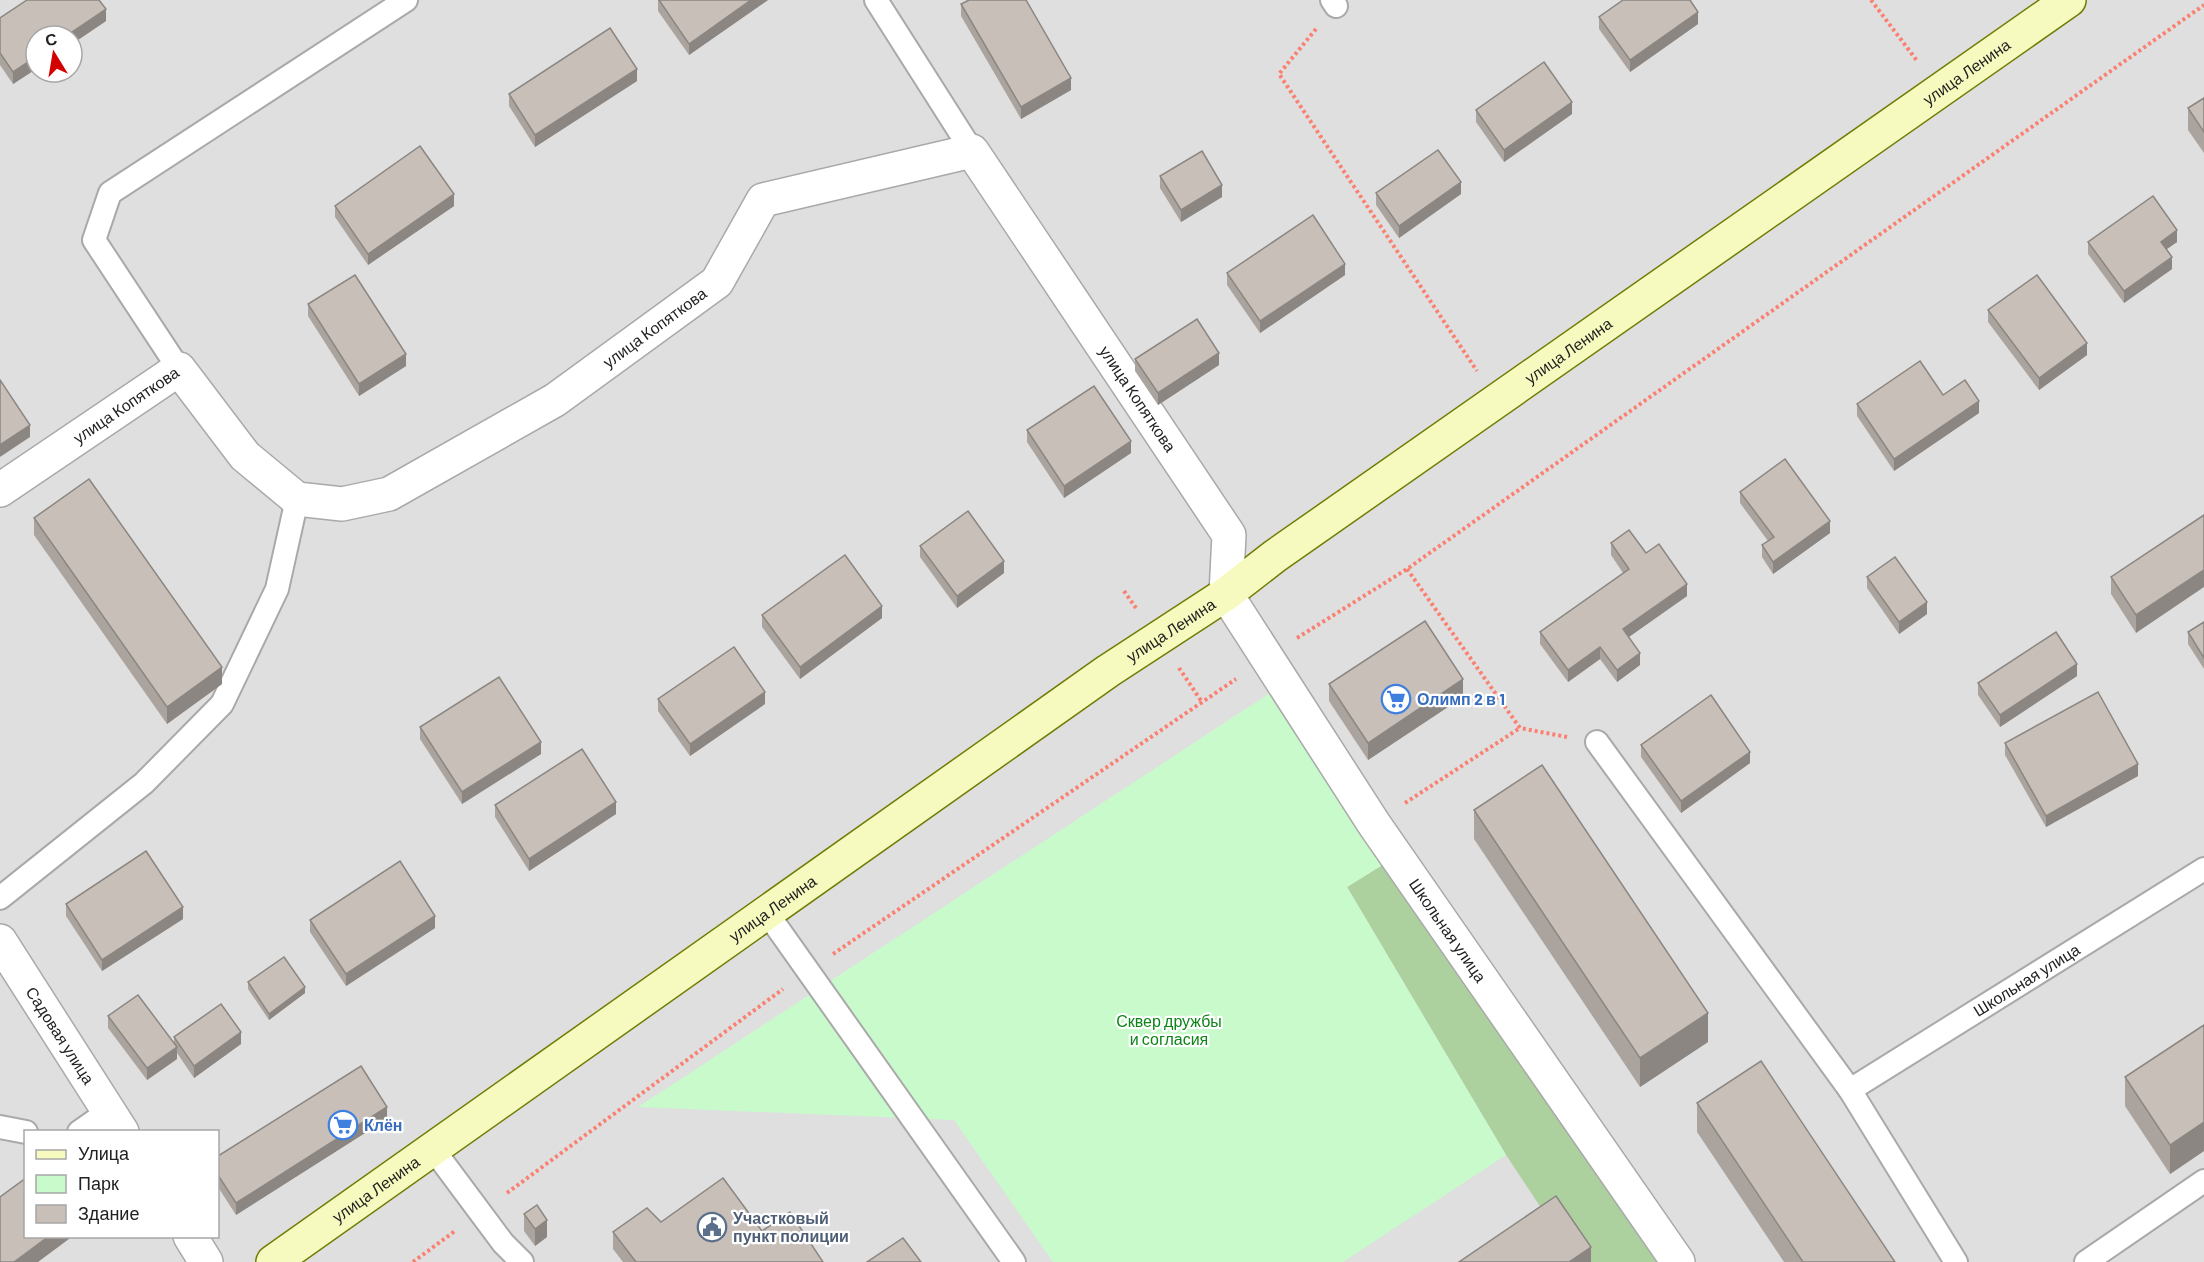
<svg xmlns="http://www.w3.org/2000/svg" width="2204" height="1262" viewBox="0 0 2204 1262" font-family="Barlow,sans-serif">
<rect width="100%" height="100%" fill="#f2efe9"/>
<path fill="#e0dfdf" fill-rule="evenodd" d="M 0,0 L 2204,0 L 2204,1262 L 0,1262 ZM 36,36 L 72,36 L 72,72 L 36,72 ZM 26,1132 L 218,1132 L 218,1236 L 26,1236 Z"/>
<path fill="#add19e" d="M 1384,864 L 1661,1262 L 1577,1262 L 1506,1155 L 1347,887 Z"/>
<path fill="#c8facc" d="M 1270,693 L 1384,864 L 1347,887 L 1506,1155 L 1343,1262 L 1053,1262 L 954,1120 L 638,1107 Z"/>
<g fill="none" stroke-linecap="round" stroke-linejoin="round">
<g stroke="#a9a9a9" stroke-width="26">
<g id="service">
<path d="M 876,0 L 972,151"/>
<path d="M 1332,0 L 1336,6"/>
<path d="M 179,369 L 94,240 L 110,193 L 406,0"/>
<path d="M 1597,742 L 1850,1090 L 1956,1262"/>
<path d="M 0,898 L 144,783 L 222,704 L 277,589 L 297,499"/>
<path d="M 767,913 L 1014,1262"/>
<path id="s1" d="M 1850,1090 L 2204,869"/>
<path d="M 0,1127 L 26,1132"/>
<path d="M 79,1132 L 109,1111"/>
<path d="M 433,1149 L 503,1243 L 522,1262"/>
<path d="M 2086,1262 L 2204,1181"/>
</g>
</g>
<g stroke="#a9a9a9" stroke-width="36">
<g id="minor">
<path id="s2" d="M 0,490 L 179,369 L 245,456 L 297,499 L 342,504 L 389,494 L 555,400 L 717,282 L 763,200 L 972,151 L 1229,535 L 1226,594 L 1374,824 L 1678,1262"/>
<path id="s3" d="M 0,941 L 122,1132"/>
<path d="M 190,1236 L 206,1262"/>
</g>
</g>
<g stroke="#707d05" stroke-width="36">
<g id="secondary">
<path id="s4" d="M 273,1262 L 1108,671 L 1226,594 L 1275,556 L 2069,0"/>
</g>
</g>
<g stroke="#fa8072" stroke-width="4" stroke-dasharray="3 3" stroke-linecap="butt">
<path d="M 1871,0 L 1918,62"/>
<path d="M 1316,29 L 1279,74 L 1477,371"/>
<path d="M 1407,569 L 1520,728 L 1567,737"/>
<path d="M 1124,591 L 1136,608"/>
<path d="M 1297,638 L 1407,569 L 2204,5"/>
<path d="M 1179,668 L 1202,702"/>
<path d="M 1405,803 L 1520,728"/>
<path d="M 833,954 L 1236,679"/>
<path d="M 507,1193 L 783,989"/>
<path d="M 413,1262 L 455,1231"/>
</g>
<use href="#service" stroke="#fff" stroke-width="22"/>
<use href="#minor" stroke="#fff" stroke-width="33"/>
<use href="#secondary" stroke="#f7fabf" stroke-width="33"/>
</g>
<g fill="#aba49e">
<path d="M 658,0 L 768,0 L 689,55 L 658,11 Z"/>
<path d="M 961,4 L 1071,90 L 1021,119 L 961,16 Z"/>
<path d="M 1599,17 L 1698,24 L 1630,72 L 1599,29 Z"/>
<path d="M 0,18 L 106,21 L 72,44 L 72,36 L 36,36 L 36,69 L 13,84 L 0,65 Z"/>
<path d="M 637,81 L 535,147 L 509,106 L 509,94 Z"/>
<path d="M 2204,98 L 2204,153 L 2188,130 L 2188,108 Z"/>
<path d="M 1476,110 L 1572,114 L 1504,162 L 1476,122 Z"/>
<path d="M 1160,176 L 1222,197 L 1181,222 L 1160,188 Z"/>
<path d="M 1376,193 L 1461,194 L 1399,238 L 1376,205 Z"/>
<path d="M 335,206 L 454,206 L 368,265 L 335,217 Z"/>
<path d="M 2088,242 L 2177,242 L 2167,249 L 2172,269 L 2124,303 L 2088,254 Z"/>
<path d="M 1227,273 L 1345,275 L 1260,333 L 1227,285 Z"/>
<path d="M 308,304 L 406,366 L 359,396 L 308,316 Z"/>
<path d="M 1988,310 L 2087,355 L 2039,390 L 1988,322 Z"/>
<path d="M 1135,359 L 1219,365 L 1158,405 L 1135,371 Z"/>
<path d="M 1943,395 L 1979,413 L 1894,471 L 1857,416 L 1857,404 Z"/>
<path d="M 1027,430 L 1131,453 L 1064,498 L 1027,442 Z"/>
<path d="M 1740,492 L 1830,533 L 1773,574 L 1762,557 L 1762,545 L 1768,541 L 1740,503 Z"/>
<path d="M 2204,515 L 2136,633 L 2111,594 L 2111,577 Z"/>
<path d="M 34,518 L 222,684 L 167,724 L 34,535 Z"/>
<path d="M 1611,543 L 1646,553 L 1687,596 L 1629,637 L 1640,665 L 1617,682 L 1600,659 L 1568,682 L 1540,644 L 1540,632 L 1623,573 L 1611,555 Z"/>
<path d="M 920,546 L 1004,573 L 957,608 L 920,557 Z"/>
<path d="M 1867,577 L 1927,614 L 1899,634 L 1867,588 Z"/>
<path d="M 762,615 L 882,618 L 800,679 L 762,627 Z"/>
<path d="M 2204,622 L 2204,669 L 2188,644 L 2188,632 Z"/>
<path d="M 2077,676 L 2000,727 L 1978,695 L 1978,683 Z"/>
<path d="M 1329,684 L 1463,697 L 1368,760 L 1329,701 Z"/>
<path d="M 658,699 L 765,704 L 690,756 L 658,711 Z"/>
<path d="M 420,727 L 541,754 L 462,804 L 420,739 Z"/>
<path d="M 2005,743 L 2138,776 L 2046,827 L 2005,755 Z"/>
<path d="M 1641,745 L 1750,763 L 1681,813 L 1641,757 Z"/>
<path d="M 495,805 L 616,814 L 529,871 L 495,817 Z"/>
<path d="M 1474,810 L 1708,1042 L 1640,1087 L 1474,839 Z"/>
<path d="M 66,904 L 183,919 L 102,971 L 66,916 Z"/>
<path d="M 310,920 L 435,928 L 346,986 L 310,932 Z"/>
<path d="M 248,982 L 305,993 L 269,1020 L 248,989 Z"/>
<path d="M 108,1016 L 174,1044 L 174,1037 L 241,1044 L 194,1078 L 177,1053 L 177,1059 L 147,1080 L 108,1028 Z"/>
<path d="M 2204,1025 L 2204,1151 L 2170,1174 L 2125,1106 L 2125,1077 Z"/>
<path d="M 1697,1103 L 1895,1262 L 1784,1262 L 1697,1132 Z"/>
<path d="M 387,1119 L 236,1215 L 218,1187 L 218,1156 Z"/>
<path d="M 524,1214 L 547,1237 L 535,1246 L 524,1231 Z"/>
<path d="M 661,1222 L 762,1231 L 823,1262 L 623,1262 L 613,1249 L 613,1232 Z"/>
</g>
<g fill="#8b8681">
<path d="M 751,0 L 768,0 L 689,55 L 689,44 Z"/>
<path d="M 106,9 L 106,21 L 72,44 L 72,36 L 66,36 Z"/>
<path d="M 1698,12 L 1698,24 L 1630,72 L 1630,60 Z"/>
<path d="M 36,57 L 36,69 L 13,84 L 13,72 Z"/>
<path d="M 637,69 L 637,81 L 535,147 L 535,135 Z"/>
<path d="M 1071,78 L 1071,90 L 1021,119 L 1021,107 Z"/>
<path d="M 1572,102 L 1572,114 L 1504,162 L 1504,150 Z"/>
<path d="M 1461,182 L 1461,194 L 1399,238 L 1399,226 Z"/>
<path d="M 1222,185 L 1222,197 L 1181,222 L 1181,210 Z"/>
<path d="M 454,194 L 454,206 L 368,265 L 368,254 Z"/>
<path d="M 2177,230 L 2177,242 L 2161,253 L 2161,242 Z"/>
<path d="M 2172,257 L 2172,269 L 2124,303 L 2124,291 Z"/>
<path d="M 1345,264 L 1345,275 L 1260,333 L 1260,321 Z"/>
<path d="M 2087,343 L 2087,355 L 2039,390 L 2039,378 Z"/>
<path d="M 1219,353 L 1219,365 L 1158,405 L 1158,393 Z"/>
<path d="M 406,354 L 406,366 L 359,396 L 359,384 Z"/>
<path d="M 1979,401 L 1979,413 L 1894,471 L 1894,459 Z"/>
<path d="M 30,425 L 30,437 L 0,457 L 0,445 Z"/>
<path d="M 1131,441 L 1131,453 L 1064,498 L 1064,486 Z"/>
<path d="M 1830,521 L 1830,533 L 1773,574 L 1773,562 Z"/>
<path d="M 1004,561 L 1004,573 L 957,608 L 957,596 Z"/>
<path d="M 2204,570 L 2204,587 L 2136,633 L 2136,615 Z"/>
<path d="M 1687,584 L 1687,596 L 1623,641 L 1623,629 Z"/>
<path d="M 1927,602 L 1927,614 L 1899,634 L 1899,622 Z"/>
<path d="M 882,606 L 882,618 L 800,679 L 800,667 Z"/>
<path d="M 1600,647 L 1600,659 L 1568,682 L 1568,670 Z"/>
<path d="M 1640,653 L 1640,665 L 1617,682 L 1617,670 Z"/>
<path d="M 2077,664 L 2077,676 L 2000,727 L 2000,715 Z"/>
<path d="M 222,667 L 222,684 L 167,724 L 167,707 Z"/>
<path d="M 1463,679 L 1463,697 L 1368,760 L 1368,743 Z"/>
<path d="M 765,692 L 765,704 L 690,756 L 690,744 Z"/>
<path d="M 541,742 L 541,754 L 462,804 L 462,792 Z"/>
<path d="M 1750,752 L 1750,763 L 1681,813 L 1681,801 Z"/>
<path d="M 2138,764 L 2138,776 L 2046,827 L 2046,816 Z"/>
<path d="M 616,802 L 616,814 L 529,871 L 529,859 Z"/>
<path d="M 183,907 L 183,919 L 102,971 L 102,960 Z"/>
<path d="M 435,916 L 435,928 L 346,986 L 346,974 Z"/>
<path d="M 305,987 L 305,993 L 269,1020 L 269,1014 Z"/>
<path d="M 1708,1013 L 1708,1042 L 1640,1087 L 1640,1058 Z"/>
<path d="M 241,1032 L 241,1044 L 194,1078 L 194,1066 Z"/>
<path d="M 177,1047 L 177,1059 L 147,1080 L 147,1068 Z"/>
<path d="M 387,1107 L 387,1119 L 236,1215 L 236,1203 Z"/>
<path d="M 2204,1122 L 2204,1151 L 2170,1174 L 2170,1145 Z"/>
<path d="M 547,1220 L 547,1237 L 535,1246 L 535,1229 Z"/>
<path d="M 49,1236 L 73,1236 L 38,1262 L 14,1262 Z"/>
<path d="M 1591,1247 L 1591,1262 L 1569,1262 Z"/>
</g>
<g fill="#c7bfb8" stroke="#8b8681" stroke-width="1.5">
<path d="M 27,0 L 99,0 L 106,9 L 66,36 L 36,36 L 36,57 L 13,72 L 0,53 L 0,18 Z"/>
<path d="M 659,0 L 751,0 L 689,44 Z"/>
<path d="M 969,0 L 1026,0 L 1071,78 L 1021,107 L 961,4 Z"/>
<path d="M 1623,0 L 1690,0 L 1698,12 L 1630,60 L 1599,17 Z"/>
<path d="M 610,28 L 637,69 L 535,135 L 509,94 Z"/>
<path d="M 1544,62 L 1572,102 L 1504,150 L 1476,110 Z"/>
<path d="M 2204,98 L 2204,132 L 2188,108 Z"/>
<path d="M 420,146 L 454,194 L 368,254 L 335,206 Z"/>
<path d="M 1438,150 L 1461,182 L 1399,226 L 1376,193 Z"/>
<path d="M 1202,151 L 1222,185 L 1181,210 L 1160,176 Z"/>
<path d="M 2153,196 L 2177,230 L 2161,242 L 2172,257 L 2124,291 L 2088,242 Z"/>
<path d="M 1313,215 L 1345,264 L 1260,321 L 1227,273 Z"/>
<path d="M 355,275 L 406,354 L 359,384 L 308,304 Z"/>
<path d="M 2037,275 L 2087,343 L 2039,378 L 1988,310 Z"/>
<path d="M 1197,319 L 1219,353 L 1158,393 L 1135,359 Z"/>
<path d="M 1920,361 L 1943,395 L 1965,380 L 1979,401 L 1894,459 L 1857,404 Z"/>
<path d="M 0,380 L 30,425 L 0,445 Z"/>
<path d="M 1094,386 L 1131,441 L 1064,486 L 1027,430 Z"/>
<path d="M 1785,459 L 1830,521 L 1773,562 L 1762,545 L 1774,537 L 1740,492 Z"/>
<path d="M 89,479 L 222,667 L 167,707 L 34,518 Z"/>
<path d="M 968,511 L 1004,561 L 957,596 L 920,546 Z"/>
<path d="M 2204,515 L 2204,570 L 2136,615 L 2111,577 Z"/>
<path d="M 1629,530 L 1646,553 L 1659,544 L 1687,584 L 1623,629 L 1640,653 L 1617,670 L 1600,647 L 1568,670 L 1540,632 L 1629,569 L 1611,543 Z"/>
<path d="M 845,555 L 882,606 L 800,667 L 762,615 Z"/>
<path d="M 1895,557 L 1927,602 L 1899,622 L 1867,577 Z"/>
<path d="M 1425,621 L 1463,679 L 1368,743 L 1329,684 Z"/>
<path d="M 2204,622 L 2204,658 L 2188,632 Z"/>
<path d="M 2056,632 L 2077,664 L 2000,715 L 1978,683 Z"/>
<path d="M 734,647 L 765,692 L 690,744 L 658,699 Z"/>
<path d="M 499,677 L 541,742 L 462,792 L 420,727 Z"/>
<path d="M 2098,692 L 2138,764 L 2046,816 L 2005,743 Z"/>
<path d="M 1711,695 L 1750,752 L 1681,801 L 1641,745 Z"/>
<path d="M 582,749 L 616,802 L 529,859 L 495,805 Z"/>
<path d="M 1542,765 L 1708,1013 L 1640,1058 L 1474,810 Z"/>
<path d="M 146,851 L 183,907 L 102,960 L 66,904 Z"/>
<path d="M 400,861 L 435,916 L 346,974 L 310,920 Z"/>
<path d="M 284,957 L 305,987 L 269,1014 L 248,982 Z"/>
<path d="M 138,995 L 177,1047 L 147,1068 L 108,1016 Z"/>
<path d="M 221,1004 L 241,1032 L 194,1066 L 174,1037 Z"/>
<path d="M 2204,1025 L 2204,1122 L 2170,1145 L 2125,1077 Z"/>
<path d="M 1761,1061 L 1895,1262 L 1803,1262 L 1697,1103 Z"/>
<path d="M 361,1066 L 387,1107 L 236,1203 L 218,1175 L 218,1156 Z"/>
<path d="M 26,1178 L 26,1236 L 49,1236 L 14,1262 L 0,1262 L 0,1197 Z"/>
<path d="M 723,1178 L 762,1231 L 790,1212 L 823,1262 L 636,1262 L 613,1232 L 647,1208 L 661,1222 Z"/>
<path d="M 1556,1196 L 1591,1247 L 1569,1262 L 1459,1262 Z"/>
<path d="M 537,1205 L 547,1220 L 535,1229 L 524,1214 Z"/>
<path d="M 903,1238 L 921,1262 L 867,1262 Z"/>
</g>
<defs>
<g id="supermarket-ring" transform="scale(1.5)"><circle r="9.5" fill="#fff" stroke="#3f7fe0" stroke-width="1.5"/><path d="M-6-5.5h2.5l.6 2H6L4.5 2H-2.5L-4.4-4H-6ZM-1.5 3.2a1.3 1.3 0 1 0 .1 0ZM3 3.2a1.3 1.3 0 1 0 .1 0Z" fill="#3f7fe0"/></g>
<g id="civic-ring" transform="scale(1.5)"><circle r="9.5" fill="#fff" stroke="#5c6f8a" stroke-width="1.5"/><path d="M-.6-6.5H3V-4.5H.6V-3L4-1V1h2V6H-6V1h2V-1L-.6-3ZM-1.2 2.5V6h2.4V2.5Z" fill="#5c6f8a"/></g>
</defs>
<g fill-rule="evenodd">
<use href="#supermarket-ring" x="1396" y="699"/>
<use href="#supermarket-ring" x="343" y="1125"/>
<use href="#civic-ring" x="712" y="1227"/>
</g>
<g text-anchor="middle" stroke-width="4.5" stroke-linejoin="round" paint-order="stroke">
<g font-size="16" fill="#222" stroke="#fff">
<text dy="6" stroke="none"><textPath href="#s4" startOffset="2070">улица Ленина</textPath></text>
<text dy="6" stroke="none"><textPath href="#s2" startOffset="800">улица Копяткова</textPath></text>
<text dy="6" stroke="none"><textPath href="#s4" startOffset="1584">улица Ленина</textPath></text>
<text dy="6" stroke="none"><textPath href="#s2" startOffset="1484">улица Копяткова</textPath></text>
<text dy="6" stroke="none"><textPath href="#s2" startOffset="152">улица Копяткова</textPath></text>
<text dy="6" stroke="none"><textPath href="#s4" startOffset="1098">улица Ленина</textPath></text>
<text dy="6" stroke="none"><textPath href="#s4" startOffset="612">улица Ленина</textPath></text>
<text dy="6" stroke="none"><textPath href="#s2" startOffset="2110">Школьная улица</textPath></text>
<text dy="6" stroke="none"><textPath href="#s1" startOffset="208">Школьная улица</textPath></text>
<text dy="6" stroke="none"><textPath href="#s3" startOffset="112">Садовая улица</textPath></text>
<text dy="6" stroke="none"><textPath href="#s4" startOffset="126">улица Ленина</textPath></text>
</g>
<g font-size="16" font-weight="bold" fill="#366cbe" stroke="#fff" text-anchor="start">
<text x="1417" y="705">Олимп 2 в 1</text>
<text x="364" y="1131">Клён</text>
</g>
<g font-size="16" fill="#0c8416" stroke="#fff">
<text x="1169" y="1027">Сквер дружбы<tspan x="1169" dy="18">и согласия</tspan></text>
</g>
<g font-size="16" font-weight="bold" fill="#4e5e75" stroke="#fff" text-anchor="start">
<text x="733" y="1224">Участковый<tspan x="733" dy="18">пункт полиции</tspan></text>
</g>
</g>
<rect x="24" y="1130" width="195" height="108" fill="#ffffff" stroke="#a7a7a7" stroke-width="1.5"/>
<rect x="36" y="1150" width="30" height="9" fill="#f7fabf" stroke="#a7a7a7" stroke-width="1.5"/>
<text x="78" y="1160" font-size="18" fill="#222222">Улица</text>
<rect x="36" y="1175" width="30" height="18" fill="#c8facc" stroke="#a7a7a7" stroke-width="1.5"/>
<text x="78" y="1190" font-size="18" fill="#222222">Парк</text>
<rect x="36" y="1205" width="30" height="18" fill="#c7bfb8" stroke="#a7a7a7" stroke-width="1.5"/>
<text x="78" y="1220" font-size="18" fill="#222222">Здание</text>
<g transform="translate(54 54) rotate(349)"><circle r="28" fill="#ffffff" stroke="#a7a7a7" stroke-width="1.5"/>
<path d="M0-4.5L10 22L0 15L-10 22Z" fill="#d40000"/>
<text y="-9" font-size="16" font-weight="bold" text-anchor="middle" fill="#222222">С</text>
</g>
</svg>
